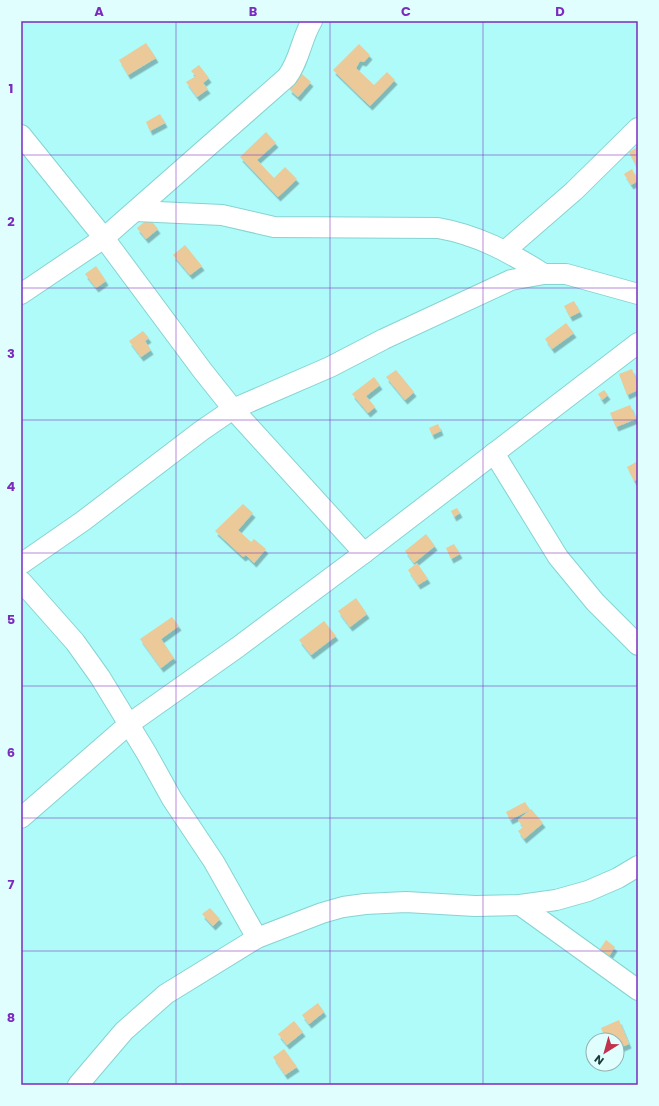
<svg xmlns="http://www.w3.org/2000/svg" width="659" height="1106" viewBox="0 0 659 1106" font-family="Poppins,sans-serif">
<defs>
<filter id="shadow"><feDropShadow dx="2.5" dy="4.5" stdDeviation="0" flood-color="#0004"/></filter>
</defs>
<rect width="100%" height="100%" fill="#aefbfa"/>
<g fill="#ebc998" filter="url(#shadow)">
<path d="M 146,43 L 156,58 L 128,75 L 119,60 Z"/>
<path d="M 359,44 L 370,55 L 364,62 L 360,61 L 356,68 L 374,85 L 387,72 L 395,80 L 370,106 L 333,70 Z"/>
<path d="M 199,65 L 209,78 L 203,83 L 208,89 L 197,97 L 186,82 L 196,76 L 191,71 Z"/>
<path d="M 302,74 L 311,82 L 298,97 L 289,89 Z"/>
<path d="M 160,114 L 165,123 L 150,131 L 146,122 Z"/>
<path d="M 266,132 L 276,143 L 257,160 L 274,178 L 285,167 L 297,179 L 278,197 L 240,157 Z"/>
<path d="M 638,147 L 638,165 L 636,166 L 629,152 Z"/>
<path d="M 632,169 L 638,181 L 631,185 L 624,174 Z"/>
<path d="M 149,218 L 158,229 L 146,239 L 137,228 Z"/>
<path d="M 185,245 L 202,266 L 190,275 L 173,255 Z"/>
<path d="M 96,266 L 106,281 L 96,288 L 85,274 Z"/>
<path d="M 574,301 L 580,312 L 570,317 L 564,306 Z"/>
<path d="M 566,323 L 574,333 L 552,349 L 545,339 Z"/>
<path d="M 143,331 L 149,338 L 145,341 L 151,350 L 141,357 L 129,341 Z"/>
<path d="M 632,369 L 638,385 L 638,390 L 627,395 L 619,374 Z"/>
<path d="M 396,370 L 414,392 L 405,400 L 386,377 Z"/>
<path d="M 374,377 L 380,385 L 366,396 L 375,407 L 368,413 L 352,394 Z"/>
<path d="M 604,390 L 608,395 L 602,400 L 598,394 Z"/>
<path d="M 630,405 L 636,419 L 616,427 L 610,413 Z"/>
<path d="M 438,424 L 441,431 L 432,435 L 429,428 Z"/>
<path d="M 638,461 L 638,479 L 634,481 L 627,467 Z"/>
<path d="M 243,504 L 253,513 L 238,530 L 251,542 L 254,539 L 266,549 L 254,563 L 246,555 L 243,557 L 215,531 Z"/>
<path d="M 457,508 L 460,513 L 454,517 L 451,511 Z"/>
<path d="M 426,534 L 435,546 L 414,563 L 405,551 Z"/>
<path d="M 454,544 L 460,554 L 451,559 L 446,548 Z"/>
<path d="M 417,563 L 428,579 L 418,585 L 408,570 Z"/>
<path d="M 356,598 L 367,614 L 350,627 L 338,611 Z"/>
<path d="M 172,617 L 179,626 L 161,639 L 174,658 L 161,668 L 140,639 Z"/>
<path d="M 324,621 L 336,636 L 311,655 L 299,640 Z"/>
<path d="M 525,802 L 530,810 L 510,820 L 506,812 Z"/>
<path d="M 531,809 L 543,823 L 524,839 L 518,831 L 523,827 L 518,820 Z"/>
<path d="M 210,908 L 220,919 L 213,926 L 202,914 Z"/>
<path d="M 606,940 L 615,947 L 606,961 L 596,955 Z"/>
<path d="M 318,1003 L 324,1012 L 309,1024 L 302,1015 Z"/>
<path d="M 619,1020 L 629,1044 L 617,1049 L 617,1040 L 606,1040 L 601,1028 Z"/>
<path d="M 294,1021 L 303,1032 L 287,1045 L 278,1034 Z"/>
<path d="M 284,1049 L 297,1067 L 285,1075 L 273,1057 Z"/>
</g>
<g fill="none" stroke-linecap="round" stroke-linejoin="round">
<g stroke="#87d3d2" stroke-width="22">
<g id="minor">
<path d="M 21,135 L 104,238 L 202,370 L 233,409 L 364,553"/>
<path d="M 136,211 L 222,215 L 274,227 L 438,228 C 478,235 509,252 544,274"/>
<path d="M 506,250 L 574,191 L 638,128"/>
<path d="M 21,294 L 104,238 L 287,77 C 300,60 301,39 312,21"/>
<path d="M 494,453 L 558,557 L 595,602 L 638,645"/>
<path d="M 21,564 L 83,521 L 201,431 L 233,409 L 330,367 L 384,339 L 511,280 L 544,274 L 566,274 L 638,294"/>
<path d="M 21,581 L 75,642 L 100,677 L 147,754 L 172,799 L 214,862 L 257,938"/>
<path d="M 21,818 L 129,724 L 238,647 L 364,553 L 638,343"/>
<path d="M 520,905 L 638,990"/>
<path d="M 78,1085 L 124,1031 L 166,994 L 257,938 L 322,913 L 343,907 L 365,904 L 406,902 L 475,906 L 520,905 L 556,900 L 588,891 L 618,878 L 638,866"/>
</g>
</g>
<use href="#minor" stroke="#fff" stroke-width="20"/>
</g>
<path fill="none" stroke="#7b2cbf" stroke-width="1" stroke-opacity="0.55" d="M 176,21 L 176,1085M 330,21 L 330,1085M 483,21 L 483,1085M 21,155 L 638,155M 21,288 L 638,288M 21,420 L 638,420M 21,553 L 638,553M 21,686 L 638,686M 21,818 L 638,818M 21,951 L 638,951"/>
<rect width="659" height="1106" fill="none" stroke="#e1fefe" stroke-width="44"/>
<g transform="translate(605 1052) rotate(217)"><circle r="19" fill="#e1fefe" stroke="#91b0b0"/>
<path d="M0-3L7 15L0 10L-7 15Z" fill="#c3324c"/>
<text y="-6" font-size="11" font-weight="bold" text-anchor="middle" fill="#1a3a3a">N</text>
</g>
<rect x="22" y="22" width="615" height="1062" fill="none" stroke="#7b2cbf" stroke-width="1.5"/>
<g font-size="13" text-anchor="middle" font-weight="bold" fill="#7b2cbf">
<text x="99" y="16">A</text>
<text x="253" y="16">B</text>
<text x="406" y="16">C</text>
<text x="560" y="16">D</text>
<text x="11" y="93">1</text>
<text x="11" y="226">2</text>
<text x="11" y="358">3</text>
<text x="11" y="491">4</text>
<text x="11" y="624">5</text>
<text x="11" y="757">6</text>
<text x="11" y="889">7</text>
<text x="11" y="1022">8</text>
</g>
</svg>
